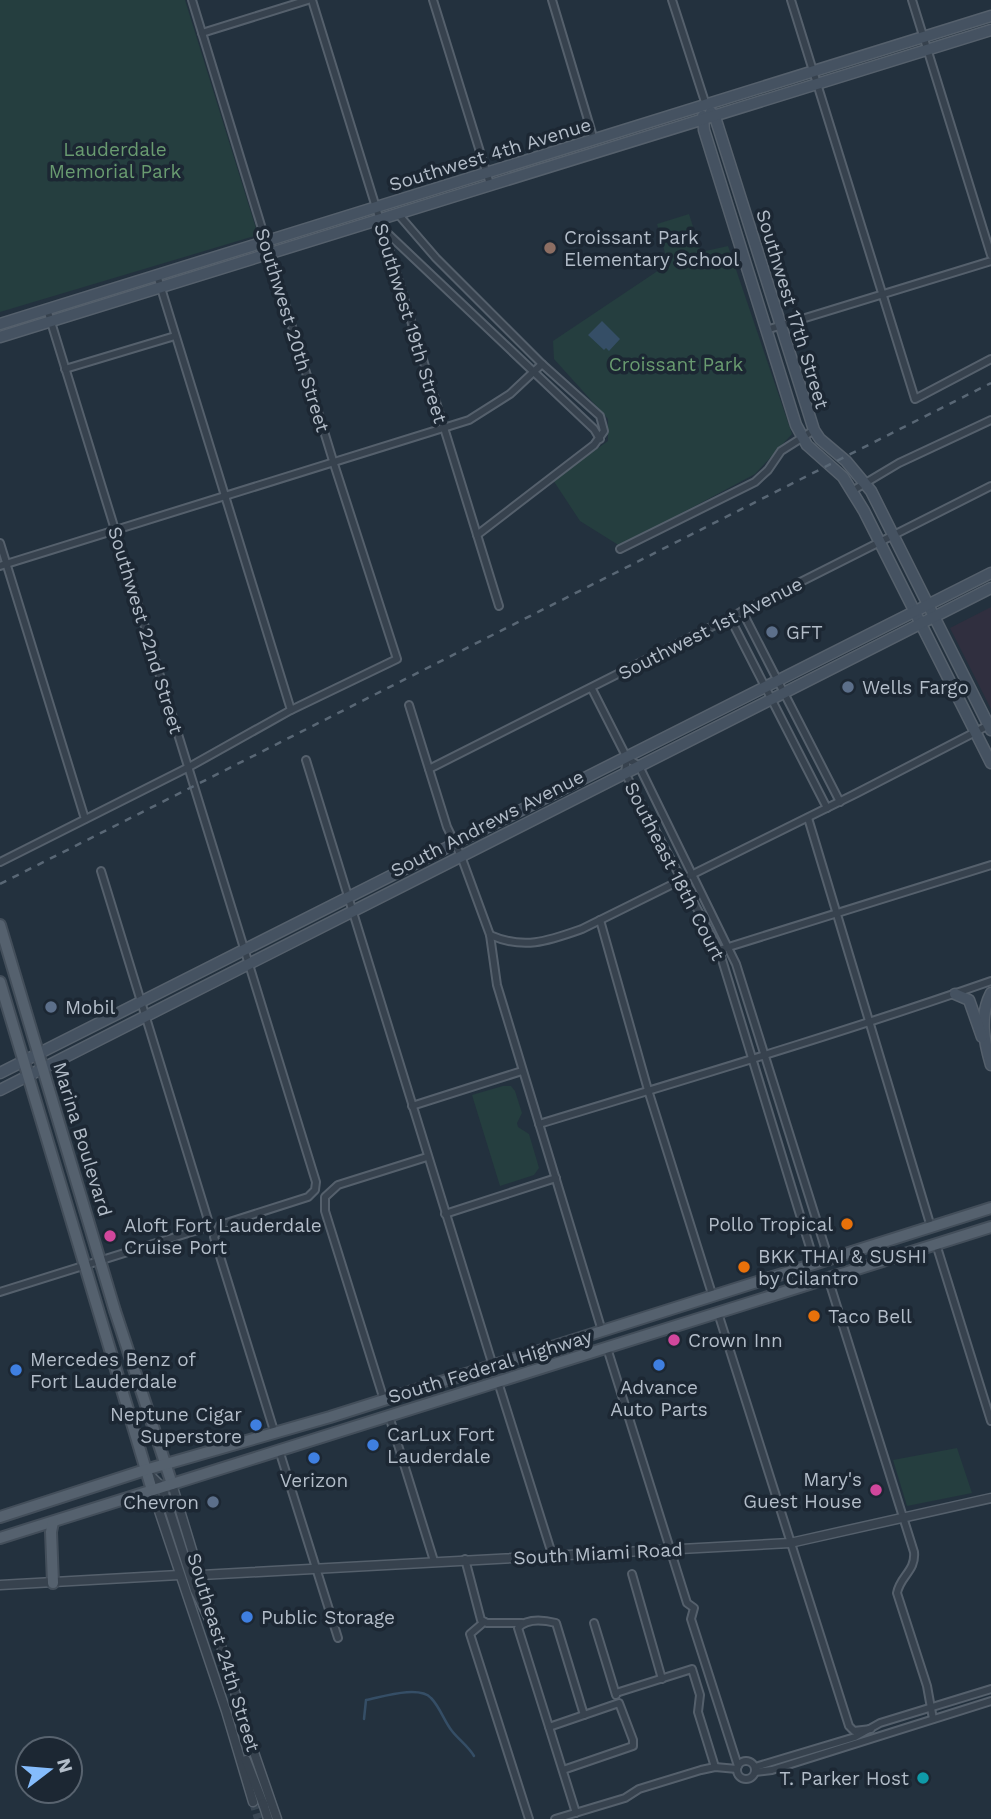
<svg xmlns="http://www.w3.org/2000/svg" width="991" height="1819" viewBox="0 0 991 1819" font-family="'Work Sans',sans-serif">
<rect width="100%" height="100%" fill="#23313e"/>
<path fill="#302f3f" d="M 991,607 L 991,709 L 950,628 Z"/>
<g fill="#253e3f">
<path d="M 0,0 L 185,0 L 258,235 L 0,312 Z"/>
<path d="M 689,214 L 701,252 L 728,246 L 792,434 L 755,474 L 620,546 L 580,521 L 553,480 L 608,441 L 608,419 L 554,359 L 553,341 L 668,264 L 657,224 Z"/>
<path d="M 503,1086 L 511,1086 L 515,1091 L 522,1113 L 517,1123 L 518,1127 L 529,1134 L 539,1168 L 534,1175 L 500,1186 L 472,1095 Z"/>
<path d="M 957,1448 L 972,1493 L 907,1506 L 893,1460 Z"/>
</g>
<path fill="#354e66" d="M 602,321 L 620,339 L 609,351 L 606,348 L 604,350 L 588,335 Z"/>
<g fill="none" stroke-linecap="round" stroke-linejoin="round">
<path stroke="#354e66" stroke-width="2.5" d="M 364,1719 L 366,1700 C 382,1697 419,1685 431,1698 C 440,1707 444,1721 452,1731 C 459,1740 468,1746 474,1756"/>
<path stroke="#394653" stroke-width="8" stroke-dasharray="8 4" stroke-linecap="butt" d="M 253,1802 L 258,1819"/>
<g stroke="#55606c" stroke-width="10">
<g id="minor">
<path d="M 312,0 L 499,606"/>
<path d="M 433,0 L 490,184"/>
<path d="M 552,0 L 594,140"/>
<path d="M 672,0 L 706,105"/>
<path d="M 791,0 L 915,399 L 991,359"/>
<path d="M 912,0 L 991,255"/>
<path d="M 202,33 L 308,0"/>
<path d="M 398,214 L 436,258 L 542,364 L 600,416 L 604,431 L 594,445 L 477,535"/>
<path d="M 384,230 L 594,429 L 600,439"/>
<path d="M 157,275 L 291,710"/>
<path d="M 47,309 L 316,1182 L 315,1190 L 308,1197 L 220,1225 L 214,1237 L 275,1434"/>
<path d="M 766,330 L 991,261"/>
<path d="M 65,369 L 175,336"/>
<path d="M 852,491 L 899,463 L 991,420"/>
<path d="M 0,543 L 85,819"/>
<path d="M 620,549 L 755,482 L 768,470 L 781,451 L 814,430"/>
<path d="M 0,566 L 469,420 L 510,394 L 542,364"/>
<path d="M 742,611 L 840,802"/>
<path d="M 730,618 L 827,808"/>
<path d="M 592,689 L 627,758 L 639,766 L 736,964 L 829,1260"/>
<path d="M 409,705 L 447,827 L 461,856 L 490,935 L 497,985 L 602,1331"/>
<path d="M 627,758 L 625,773 L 719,950 L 815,1264"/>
<path d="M 306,760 L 493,1366"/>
<path d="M 429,769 L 991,486"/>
<path d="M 808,818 L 931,1227"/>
<path d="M 0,862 L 189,767 L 291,710 L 397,659 L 334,464 L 192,0"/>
<path d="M 600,920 L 648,1090 L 713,1297"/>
<path d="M 490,935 C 524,950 548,941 582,929 L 857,793 L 989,725"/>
<path d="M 719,950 L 991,865"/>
<path d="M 412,1106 L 522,1071"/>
<path d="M 539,1124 C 690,1078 842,1033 991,981"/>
<path d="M 445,1214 L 556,1178"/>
<path d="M 936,1244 L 991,1421"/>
<path d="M 828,1278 L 914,1552 C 916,1571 900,1576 897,1593 L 927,1686 L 933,1719"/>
<path d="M 0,1292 L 204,1228 L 208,1220 L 101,871"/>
<path d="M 718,1313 L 849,1726 L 854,1731 L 871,1729"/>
<path d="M 607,1348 L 687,1603 L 694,1608 L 691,1619 L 738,1766"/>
<path d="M 498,1382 L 552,1554"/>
<path d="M 384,1400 L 325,1211 L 325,1197 L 338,1185 L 427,1157"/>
<path d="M 389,1416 L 434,1561"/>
<path d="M 279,1450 L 338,1638"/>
<path d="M 465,1559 L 481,1620 L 487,1623 L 522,1623"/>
<path d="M 632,1574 L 662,1679"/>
<path d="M 484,1622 L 470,1634 L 529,1819"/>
<path d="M 594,1623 L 616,1695"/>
<path d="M 616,1693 L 692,1669 L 700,1695 L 698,1712 L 715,1767"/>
<path d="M 549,1727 L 584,1715"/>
<circle cx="746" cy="1770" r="9"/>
<path d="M 755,1767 L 855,1737 L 880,1723 L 991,1689"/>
<path d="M 563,1770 L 633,1746 L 633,1740 L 619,1703 L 584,1715 L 556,1623 C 544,1620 527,1618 518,1628 L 576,1813"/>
<path d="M 755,1772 L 772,1770 L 991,1701"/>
<path d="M 555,1819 L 625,1798 L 639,1789 L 701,1770 L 715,1767 L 737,1769"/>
</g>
</g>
<g stroke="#55606c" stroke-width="11">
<g id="tertiary">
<path d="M 148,1473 L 162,1487 L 195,1590 L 210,1621"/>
<path d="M 172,1484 L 248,1735 L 277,1819"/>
<path d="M 152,1490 L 226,1711 L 253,1802"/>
<path d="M 201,1575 L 790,1543 L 991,1498"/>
<path d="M 0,1585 L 179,1575"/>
<path d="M 246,1760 L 264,1806"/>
<path d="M 263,1803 L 268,1819"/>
</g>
</g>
<g stroke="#55606c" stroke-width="13">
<g id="secondary">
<path d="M 711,112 L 715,117 L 814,430 L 820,439 L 846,461 L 871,491 L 991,730"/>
<path d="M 703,116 L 704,130 L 796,425 L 807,445 L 843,477 L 864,511 L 991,763"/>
<path d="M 0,324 L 991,16"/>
<path d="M 0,337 L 991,30"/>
<path d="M 991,993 C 979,1016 984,1042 991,1065"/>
<path d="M 955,994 L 969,1000 L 982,1037"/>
<path d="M 0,1073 L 991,573"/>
<path d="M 0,1090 L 991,588"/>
</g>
</g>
<g stroke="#434e5a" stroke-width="14">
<g id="primary">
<path d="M 0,925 L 115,1311 L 172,1484"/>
<path d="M 0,982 L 152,1490"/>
<path d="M 0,1517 L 145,1470 L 330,1417 L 991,1208"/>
<path d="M 0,1538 L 991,1227"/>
<path d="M 53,1583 L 51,1532 L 53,1522"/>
</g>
</g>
<use href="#minor" stroke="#37424e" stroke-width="6"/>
<use href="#tertiary" stroke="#37424e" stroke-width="8"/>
<use href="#secondary" stroke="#455261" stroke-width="10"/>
<use href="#primary" stroke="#55616e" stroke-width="10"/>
<path stroke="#596775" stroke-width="2.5" stroke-dasharray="7 7" stroke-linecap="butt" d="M 0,884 L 991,383"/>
</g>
<circle fill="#8d6e63" stroke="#1c2733" stroke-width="2.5" cx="550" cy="248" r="7"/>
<g fill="#5c6f8a" stroke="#1c2733" stroke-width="2.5">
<circle cx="772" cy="632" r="7"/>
<circle cx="848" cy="687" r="7"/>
<circle cx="51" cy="1007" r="7"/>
<circle cx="213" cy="1502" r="7"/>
</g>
<g fill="#e8710a" stroke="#1c2733" stroke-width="2.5">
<circle cx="847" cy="1224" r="7"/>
<circle cx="744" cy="1267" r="7"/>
<circle cx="814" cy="1316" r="7"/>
</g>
<g fill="#d1479c" stroke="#1c2733" stroke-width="2.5">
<circle cx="110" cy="1236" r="7"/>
<circle cx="674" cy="1340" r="7"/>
<circle cx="876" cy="1490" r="7"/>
</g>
<g fill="#3f7fe0" stroke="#1c2733" stroke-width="2.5">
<circle cx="659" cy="1365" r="7"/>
<circle cx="16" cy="1370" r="7"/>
<circle cx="256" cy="1425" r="7"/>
<circle cx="373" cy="1445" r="7"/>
<circle cx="314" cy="1458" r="7"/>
<circle cx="247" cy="1617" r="7"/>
</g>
<circle fill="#0f9aa8" stroke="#1c2733" stroke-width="2.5" cx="923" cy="1778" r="7"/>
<g text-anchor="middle" stroke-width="7" stroke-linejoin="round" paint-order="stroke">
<g font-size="19" fill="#699b70" stroke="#1c2733">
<text x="115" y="156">Lauderdale<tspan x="115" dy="22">Memorial Park</tspan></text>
<text x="676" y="371">Croissant Park</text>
</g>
<g font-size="19" fill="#b3bdc9" stroke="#1c2733">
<text transform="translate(490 154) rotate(-17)" y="7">Southwest 4th Avenue</text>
<text transform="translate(793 309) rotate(73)" y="7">Southwest 17th Street</text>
<text transform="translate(411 323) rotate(73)" y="7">Southwest 19th Street</text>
<text transform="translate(293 330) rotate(73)" y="7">Southwest 20th Street</text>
<text transform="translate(710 628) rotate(-27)" y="7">Southwest 1st Avenue</text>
<text transform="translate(146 630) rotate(73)" y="7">Southwest 22nd Street</text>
<text transform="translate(487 823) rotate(-27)" y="7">South Andrews Avenue</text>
<text transform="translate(675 871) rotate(63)" y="7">Southeast 18th Court</text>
<text transform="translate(83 1139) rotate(73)" y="7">Marina Boulevard</text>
<text transform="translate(490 1366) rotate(-17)" y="7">South Federal Highway</text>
<text transform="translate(598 1553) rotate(-3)" y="7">South Miami Road</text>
<text transform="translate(224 1652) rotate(73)" y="7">Southeast 24th Street</text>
</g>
<g font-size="19" fill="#b3bdc9" stroke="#1c2733" text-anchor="start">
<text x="564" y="244">Croissant Park<tspan x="564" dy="22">Elementary School</tspan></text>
<text x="786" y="639">GFT</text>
<text x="862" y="694">Wells Fargo</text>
<text x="65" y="1014">Mobil</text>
<text x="833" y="1231" text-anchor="end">Pollo Tropical</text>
<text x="124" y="1232">Aloft Fort Lauderdale<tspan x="124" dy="22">Cruise Port</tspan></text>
<text x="758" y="1263">BKK THAI &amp; SUSHI<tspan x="758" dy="22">by Cilantro</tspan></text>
<text x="828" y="1323">Taco Bell</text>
<text x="688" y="1347">Crown Inn</text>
<text x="30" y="1366">Mercedes Benz of<tspan x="30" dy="22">Fort Lauderdale</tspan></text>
<text x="659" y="1394" text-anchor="middle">Advance<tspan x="659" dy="22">Auto Parts</tspan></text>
<text x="242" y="1421" text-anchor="end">Neptune Cigar<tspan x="242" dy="22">Superstore</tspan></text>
<text x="387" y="1441">CarLux Fort<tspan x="387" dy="22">Lauderdale</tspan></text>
<text x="862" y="1486" text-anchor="end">Mary's<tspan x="862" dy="22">Guest House</tspan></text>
<text x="314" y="1487" text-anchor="middle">Verizon</text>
<text x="199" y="1509" text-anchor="end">Chevron</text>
<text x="261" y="1624">Public Storage</text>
<text x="909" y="1785" text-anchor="end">T. Parker Host</text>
</g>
</g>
<g transform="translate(49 1770) rotate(74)"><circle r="33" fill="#1c2733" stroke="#58636f" stroke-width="2"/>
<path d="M0-5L12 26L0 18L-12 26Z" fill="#85bcfc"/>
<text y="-10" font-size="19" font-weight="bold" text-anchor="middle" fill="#b3bdc9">N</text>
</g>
</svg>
